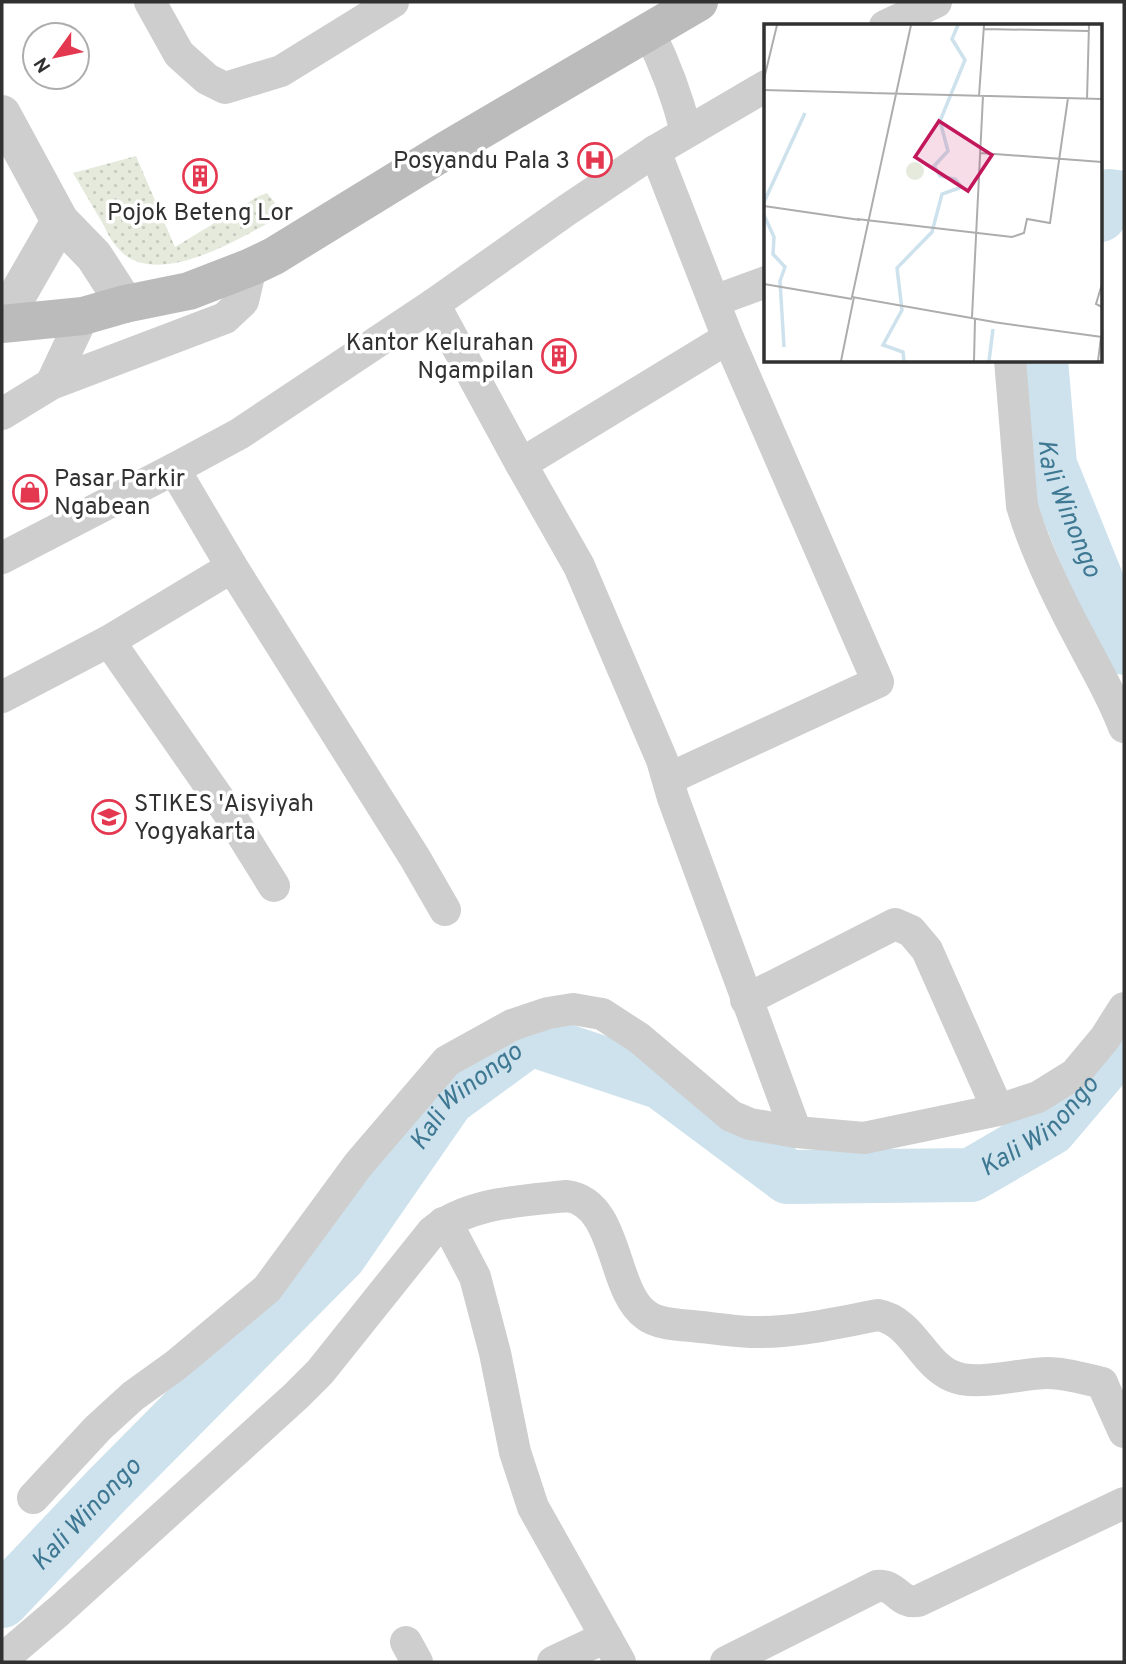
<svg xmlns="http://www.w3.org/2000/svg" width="1126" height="1664" viewBox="0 0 1126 1664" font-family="Overpass,sans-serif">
<defs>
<pattern id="grass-dots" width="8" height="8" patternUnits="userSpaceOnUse" patternTransform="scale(1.75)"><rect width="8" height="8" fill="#e5eadd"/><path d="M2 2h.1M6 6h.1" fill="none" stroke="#c5c9be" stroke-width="1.8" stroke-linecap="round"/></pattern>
</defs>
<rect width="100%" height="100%" fill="#fff"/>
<path fill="url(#grass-dots)" d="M 136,156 L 175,247 L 259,196 L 267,193 L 284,214 C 246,235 154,294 117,247 C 111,241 107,232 103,224 C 93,207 83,190 73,173 Z"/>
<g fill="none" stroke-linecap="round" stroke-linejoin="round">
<g stroke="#cde2ec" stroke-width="54">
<path d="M 1100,215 L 1109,196 L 1124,198"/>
<path id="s1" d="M 1041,360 L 1050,465 L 1124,648"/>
<path id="s2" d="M 2,1601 L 106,1491 L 340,1255 L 448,1099 L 530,1039 L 662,1083 L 788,1177 L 971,1175 L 1050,1129 L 1124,1042"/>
</g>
<g stroke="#cecece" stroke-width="32">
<path d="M 150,2 L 179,54 L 207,79 L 225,88 L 281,71 L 393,2"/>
<path d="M 885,26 L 936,2"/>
<path d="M 649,32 C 665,64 677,96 686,131"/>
<path d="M 655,151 L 728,338 L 878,682 L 668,779"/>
<path d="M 714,301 L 766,282"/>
<path d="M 434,304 L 521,464 L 579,566 L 662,760 L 673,798 L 796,1132"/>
<path d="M 1010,360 L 1022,506 C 1035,550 1059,599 1081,640 C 1096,669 1113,697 1124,727"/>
<path d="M 51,384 L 83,316"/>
<path d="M 2,414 L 51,384 L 225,318 L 243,301 L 251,267"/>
<path d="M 521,464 L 728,338"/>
<path d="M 174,469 L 232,567 L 415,858 L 445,910"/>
<path d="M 2,558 L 174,469 L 239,434 L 434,304 L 567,210 L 655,151 L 766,86"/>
<path d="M 109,641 L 228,812 L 274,886"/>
<path d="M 2,697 L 109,641 L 232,567"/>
<path d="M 746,1000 L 895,924 L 911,931 L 927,950 L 998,1110"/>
<path d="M 443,1223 L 453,1235 L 475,1277 L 495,1353 L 515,1452 L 533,1507 L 620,1662"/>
<path d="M 1102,1383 L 1124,1432"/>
<path d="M 33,1498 L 98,1428 L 133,1396 L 176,1365 L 267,1289 L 358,1165 L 447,1061 L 512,1025 L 548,1013 L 573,1009 L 602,1014 L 639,1038 L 731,1116 L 750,1124 L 796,1132 L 864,1138 L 998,1110 L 1038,1097 L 1075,1074 L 1105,1038 L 1124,1008"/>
<path d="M 406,1642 L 417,1662"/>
<path d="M 11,1652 L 59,1611 L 296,1396 L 320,1372 L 432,1232 C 469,1202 522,1201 567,1196 C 619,1203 611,1291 646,1315 C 657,1324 679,1325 692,1326 C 712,1328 732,1331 751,1332 C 794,1333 836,1323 878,1315 C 912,1321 922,1363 952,1376 C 976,1387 1021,1373 1048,1373 C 1066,1373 1085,1379 1102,1383"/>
<path d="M 553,1662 L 606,1637"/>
<path d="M 726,1662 L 877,1586 C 897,1584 898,1604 918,1601 L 1124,1503"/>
</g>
<g stroke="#cecece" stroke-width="38">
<path d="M 2,114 L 60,221 L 94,256 L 125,304"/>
<path d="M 2,322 L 60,221"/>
</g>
<path stroke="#bbb" stroke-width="38" d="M 2,324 L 83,316 L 125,304 L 189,291 L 251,267 L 274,256 L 445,151 L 699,2"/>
</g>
<defs>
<g id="hospital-ring" transform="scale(1.75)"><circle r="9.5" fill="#fff" stroke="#e33850" stroke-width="1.5"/><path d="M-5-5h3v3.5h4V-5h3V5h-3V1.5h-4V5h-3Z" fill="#e33850"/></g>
<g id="building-ring" transform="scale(1.75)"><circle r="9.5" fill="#fff" stroke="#e33850" stroke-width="1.5"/><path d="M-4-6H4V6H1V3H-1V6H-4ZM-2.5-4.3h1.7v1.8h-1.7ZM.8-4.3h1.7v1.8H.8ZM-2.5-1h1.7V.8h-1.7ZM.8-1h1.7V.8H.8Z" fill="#e33850"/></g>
<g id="shop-ring" transform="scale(1.75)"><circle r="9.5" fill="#fff" stroke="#e33850" stroke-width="1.5"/><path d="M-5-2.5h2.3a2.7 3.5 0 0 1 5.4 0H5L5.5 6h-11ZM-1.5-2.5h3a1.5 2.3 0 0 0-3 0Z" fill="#e33850"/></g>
<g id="university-ring" transform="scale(1.75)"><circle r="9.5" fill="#fff" stroke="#e33850" stroke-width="1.5"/><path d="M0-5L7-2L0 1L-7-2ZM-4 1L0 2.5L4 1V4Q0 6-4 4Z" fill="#e33850"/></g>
</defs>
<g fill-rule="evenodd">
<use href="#hospital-ring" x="595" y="160"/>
<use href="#building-ring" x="200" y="176"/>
<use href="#building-ring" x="559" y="356"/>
<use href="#shop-ring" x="30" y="492"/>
<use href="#university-ring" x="109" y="817"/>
</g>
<g text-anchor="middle" stroke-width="7" stroke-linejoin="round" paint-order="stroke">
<g font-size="24" fill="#313131" stroke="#fff" text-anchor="end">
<text x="570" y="168">Posyandu Pala 3</text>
<text x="200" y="220" text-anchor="middle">Pojok Beteng Lor</text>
<text x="534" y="350">Kantor Kelurahan<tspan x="534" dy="28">Ngampilan</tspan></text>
<text x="54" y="486" text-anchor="start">Pasar Parkir<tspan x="54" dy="28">Ngabean</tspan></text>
<text x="134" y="811" text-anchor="start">STIKES 'Aisyiyah<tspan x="134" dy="28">Yogyakarta</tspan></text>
</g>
<g font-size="26" font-style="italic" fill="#3f7893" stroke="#fff">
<text dy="9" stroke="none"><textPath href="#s1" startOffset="152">Kali Winongo</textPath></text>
<text dy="9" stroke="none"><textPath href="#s2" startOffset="688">Kali Winongo</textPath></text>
<text dy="9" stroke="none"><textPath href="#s2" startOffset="1339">Kali Winongo</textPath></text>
<text dy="9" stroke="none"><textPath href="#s2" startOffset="121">Kali Winongo</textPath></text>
</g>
</g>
<g transform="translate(764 24)">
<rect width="338" height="338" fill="#fff"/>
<path d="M142 147a9 9 0 1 1 18 0a9 9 0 1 1-18 0Z" fill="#e5eadd"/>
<path fill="none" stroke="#cde2ec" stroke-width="3.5" d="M 0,178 L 41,89M 0,191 L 10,213 L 9,230 L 21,243 L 16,257 L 20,323M 140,337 L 139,328 L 119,321 L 138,286 L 133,244 L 168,208 L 178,170 L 198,163 L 191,155 L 176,152 L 170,142 L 184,127 L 176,97 L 201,36 L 188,15 L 194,1M 225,337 L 229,305"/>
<path fill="none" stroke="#adadad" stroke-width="2" d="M 147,1 L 88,273 L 230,298M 220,5 L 325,7M 0,55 L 13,1M 0,66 L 109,69M 107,69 L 338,75M 215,72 L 220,1M 323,75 L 325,1M 217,129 L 338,138M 0,182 L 96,196M 93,195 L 248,213 L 260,209 L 263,195 L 286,199 L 304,74M 0,260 L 88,275M 338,260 L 332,280 L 338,283M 208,293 L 219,72M 229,298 L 338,313M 77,337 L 90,273M 210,337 L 211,295M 334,337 L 337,313"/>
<path fill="#c2185b" fill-opacity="0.15" stroke="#c2185b" stroke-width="3.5" d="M 175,97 L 228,131 L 204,167 L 151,133 Z"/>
<rect width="338" height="338" fill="none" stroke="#313131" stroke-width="3.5"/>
</g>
<rect width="1126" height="1664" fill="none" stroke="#313131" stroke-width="7"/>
<g transform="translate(56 56) rotate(237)"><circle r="33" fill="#ffffff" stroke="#adadad" stroke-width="2"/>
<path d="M0-5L12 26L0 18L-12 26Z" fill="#e33850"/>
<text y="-10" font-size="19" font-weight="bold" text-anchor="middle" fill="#313131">N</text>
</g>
</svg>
